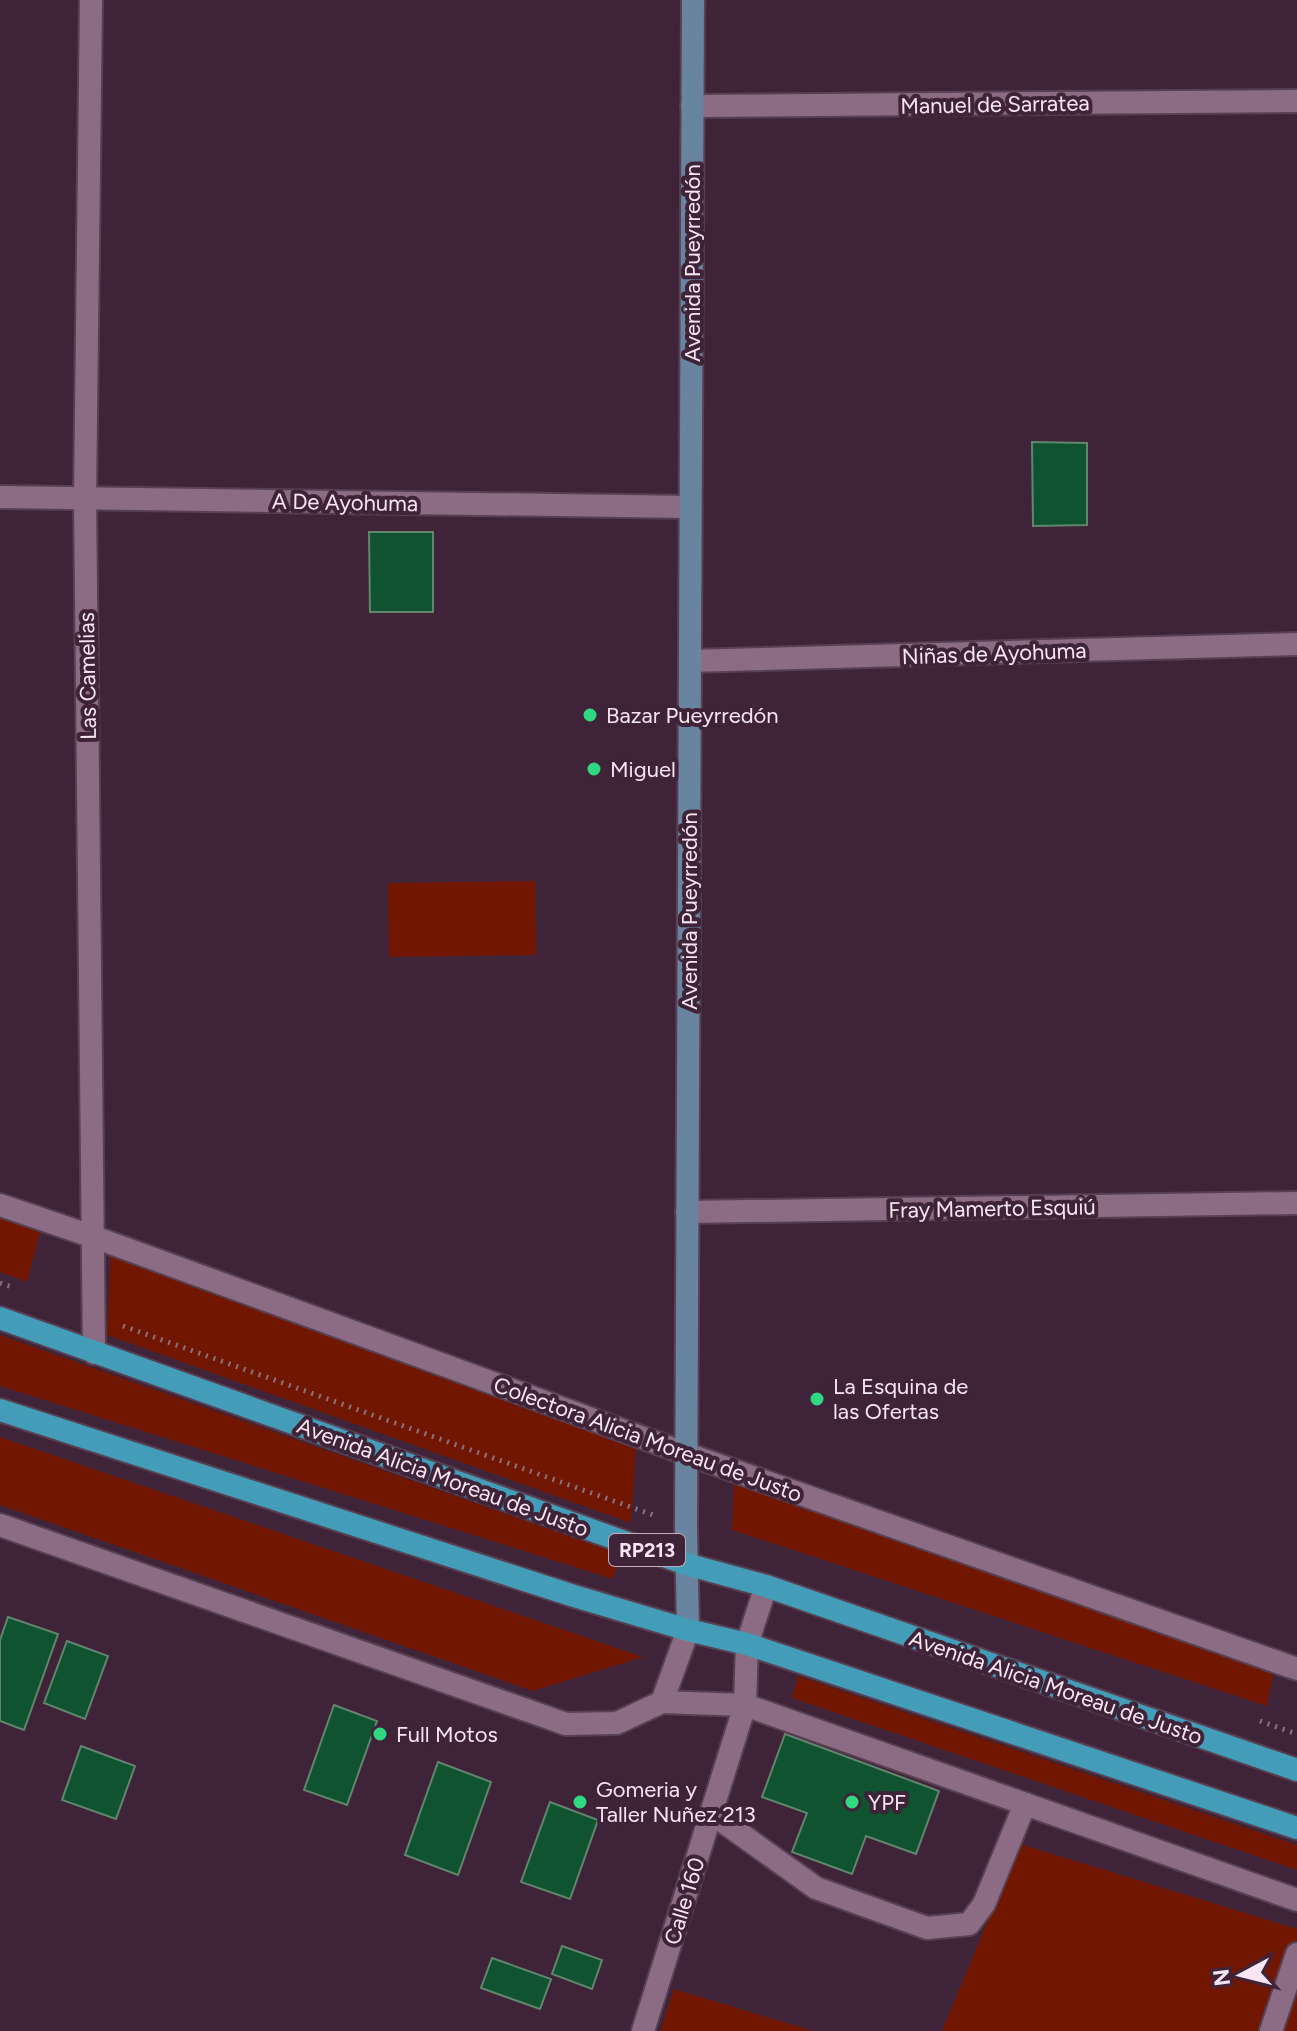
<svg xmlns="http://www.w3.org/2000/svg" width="1297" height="2031" viewBox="0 0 1297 2031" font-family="Figtree,sans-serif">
<rect width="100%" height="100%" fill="#3f2439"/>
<g fill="#711600">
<path d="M 535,881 L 536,955 L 389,957 L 388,883 Z"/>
<path d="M 0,1215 L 41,1229 L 27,1282 L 0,1272 Z"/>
<path d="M 111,1251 L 637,1433 L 631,1523 L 107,1335 Z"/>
<path d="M 0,1335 L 620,1554 L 613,1579 L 0,1386 Z"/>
<path d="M 0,1437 L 643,1657 L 533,1691 L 0,1505 Z"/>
<path d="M 735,1467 L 1276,1659 L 1267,1706 L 732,1530 Z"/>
<path d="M 798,1676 L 1297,1845 L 1297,1870 L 792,1698 Z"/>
<path d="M 1020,1844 L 1297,1929 L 1297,2031 L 942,2031 Z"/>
<path d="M 674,1989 L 813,2031 L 660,2031 Z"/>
</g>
<g fill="#0f5330" stroke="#62856d" stroke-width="2">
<path d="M 1032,442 L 1087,443 L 1087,525 L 1033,526 Z"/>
<path d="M 369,532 L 433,532 L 433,612 L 370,612 Z"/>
<path d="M 8,1617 L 58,1634 L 24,1730 L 0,1721 L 0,1640 Z"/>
<path d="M 67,1641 L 108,1656 L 85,1719 L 44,1703 Z"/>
<path d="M 334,1705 L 377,1721 L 347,1805 L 304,1790 Z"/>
<path d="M 785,1734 L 939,1791 L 916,1854 L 866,1836 L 852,1874 L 792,1852 L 807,1813 L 762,1797 Z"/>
<path d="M 81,1746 L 135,1766 L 116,1819 L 62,1800 Z"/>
<path d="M 438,1762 L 491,1782 L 458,1875 L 405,1855 Z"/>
<path d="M 550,1802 L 598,1820 L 570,1899 L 521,1882 Z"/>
<path d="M 562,1946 L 602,1960 L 592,1989 L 552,1974 Z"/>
<path d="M 492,1958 L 551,1979 L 540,2009 L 481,1988 Z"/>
</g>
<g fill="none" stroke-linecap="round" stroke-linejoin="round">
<g stroke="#584053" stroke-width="26">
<path id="service" d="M 711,1813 L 816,1888 L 927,1928 L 969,1924 L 984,1904 L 1025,1804"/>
</g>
<g stroke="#584053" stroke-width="26">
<g id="minor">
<path d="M 91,0 L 85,498 L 94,1353"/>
<path d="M 692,106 L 1297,101"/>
<path d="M 0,497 L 690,507"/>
<path d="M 690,661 L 1297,644"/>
<path d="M 0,1205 L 94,1237 L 687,1454 L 1297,1669"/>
<path d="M 687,1212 L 1297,1203"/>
<path d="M 0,1525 L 566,1724 L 617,1723 L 662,1702 L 688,1630"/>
<path d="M 662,1702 L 745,1705 L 1297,1900"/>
<path d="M 643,2031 L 745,1705 L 747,1644 L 766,1586"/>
<path d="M 1271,2031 L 1297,1954"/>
</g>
</g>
<g stroke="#584053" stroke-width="26">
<path id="secondary" d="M 688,1630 L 686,1527 L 693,0"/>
</g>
<g stroke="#584053" stroke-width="26">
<g id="primary">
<path d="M 0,1318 L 686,1564 L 766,1586 L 1297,1770"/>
<path d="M 0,1410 L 574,1596 L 688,1630 L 747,1644 L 1297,1828"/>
</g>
</g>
<g stroke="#897284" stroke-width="5" stroke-dasharray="2 6" stroke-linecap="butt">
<path d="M 0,1283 L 12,1287"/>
<path d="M 123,1326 L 656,1516"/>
<path d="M 1260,1721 L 1297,1734"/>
</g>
<use href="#service" stroke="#8c6c84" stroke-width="22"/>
<use href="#minor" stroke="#8c6c84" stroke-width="22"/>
<use href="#secondary" stroke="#68849e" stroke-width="22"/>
<use href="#primary" stroke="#439db8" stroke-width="22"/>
</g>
<g fill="#30d882" stroke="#3f2439" stroke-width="3">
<circle cx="590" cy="715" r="8"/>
<circle cx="594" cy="769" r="8"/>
<circle cx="817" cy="1399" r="8"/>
<circle cx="380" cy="1734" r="8"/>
<circle cx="580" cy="1802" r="8"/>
<circle cx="852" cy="1802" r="8"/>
</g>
<g text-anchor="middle" stroke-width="8" stroke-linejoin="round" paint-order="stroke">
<rect fill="#3f2439" stroke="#c0acbb" stroke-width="2" x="609" y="1534" width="76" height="32" rx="6"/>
<g font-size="20" font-weight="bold" fill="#f8e6f3">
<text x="647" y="1557">RP213</text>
</g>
<g font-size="22" fill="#f8e6f3" stroke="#3f2439">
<text transform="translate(995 104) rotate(-1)" y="8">Manuel de Sarratea</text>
<text transform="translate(692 263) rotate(-90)" y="8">Avenida Pueyrredón</text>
<text transform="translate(345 502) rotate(1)" y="8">A De Ayohuma</text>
<text transform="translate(994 653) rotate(-2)" y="8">Niñas de Ayohuma</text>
<text transform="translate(87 676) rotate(-91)" y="8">Las Camelias</text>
<text transform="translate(689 911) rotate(-90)" y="8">Avenida Pueyrredón</text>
<text transform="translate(992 1208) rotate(-1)" y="8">Fray Mamerto Esquiú</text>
<text transform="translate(648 1439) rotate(20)" y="8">Colectora Alicia Moreau de Justo</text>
<text transform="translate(443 1477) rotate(20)" y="8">Avenida Alicia Moreau de Justo</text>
<text transform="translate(1056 1687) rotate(19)" y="8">Avenida Alicia Moreau de Justo</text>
<text transform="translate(684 1901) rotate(-73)" y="8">Calle 160</text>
</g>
<g font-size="22" fill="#f8e6f3" stroke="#3f2439" text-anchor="start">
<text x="606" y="723">Bazar Pueyrredón</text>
<text x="610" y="777">Miguel</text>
<text x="833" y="1394">La Esquina de<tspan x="833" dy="25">las Ofertas</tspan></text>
<text x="396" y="1742">Full Motos</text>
<text x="596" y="1797">Gomeria y<tspan x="596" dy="25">Taller Nuñez 213</tspan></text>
<text x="868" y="1810">YPF</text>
</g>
</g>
<g transform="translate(1241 1975) rotate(263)" stroke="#3f2439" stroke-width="6" paint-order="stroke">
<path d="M0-6L14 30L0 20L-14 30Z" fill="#f8e6f3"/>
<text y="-12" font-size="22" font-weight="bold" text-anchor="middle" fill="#f8e6f3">N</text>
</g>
</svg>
